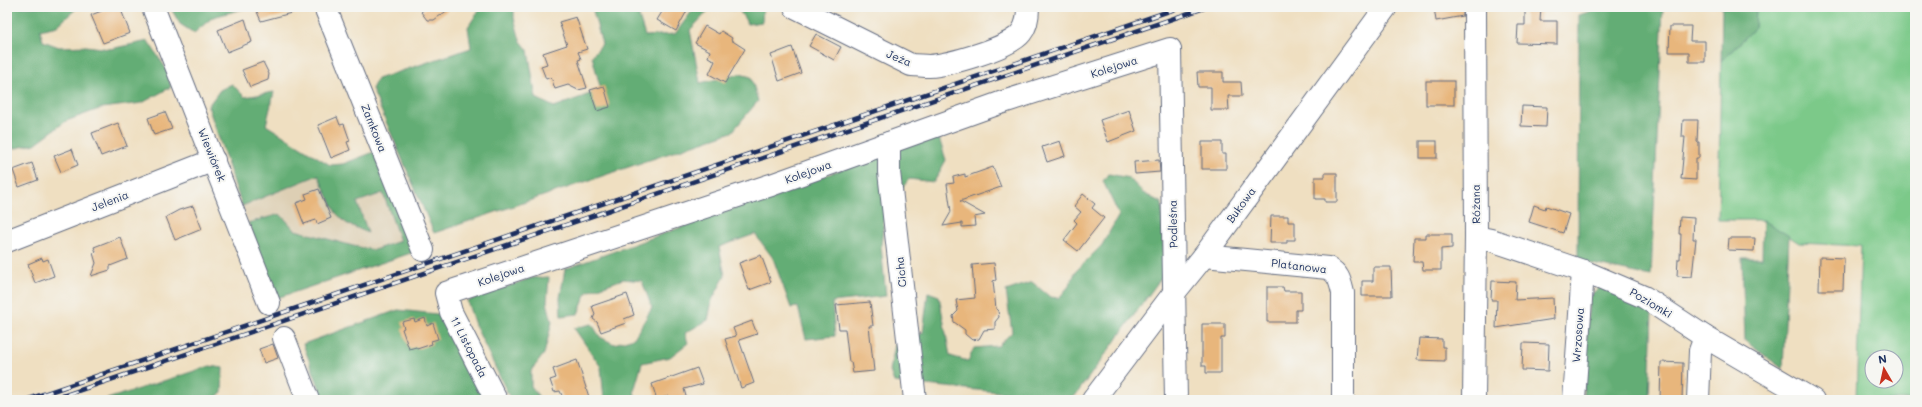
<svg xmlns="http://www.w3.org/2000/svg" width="1922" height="407" viewBox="0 0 1922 407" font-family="Mali,sans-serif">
<rect width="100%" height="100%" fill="#f6f6f2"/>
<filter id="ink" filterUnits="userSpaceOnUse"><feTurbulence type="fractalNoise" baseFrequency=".025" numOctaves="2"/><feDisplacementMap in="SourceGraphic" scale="8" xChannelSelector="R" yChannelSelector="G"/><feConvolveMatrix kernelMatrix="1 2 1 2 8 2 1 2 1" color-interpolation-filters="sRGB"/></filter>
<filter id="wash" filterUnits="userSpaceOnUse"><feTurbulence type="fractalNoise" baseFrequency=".012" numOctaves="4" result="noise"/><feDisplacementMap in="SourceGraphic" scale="16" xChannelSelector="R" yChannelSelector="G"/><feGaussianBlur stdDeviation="0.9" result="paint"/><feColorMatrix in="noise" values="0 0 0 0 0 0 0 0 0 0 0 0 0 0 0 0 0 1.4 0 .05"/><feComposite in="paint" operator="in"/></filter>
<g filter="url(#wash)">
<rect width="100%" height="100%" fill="#efdfc1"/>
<path fill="#ddcfb4" d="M 374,152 L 414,252 L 277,298 L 242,206 Z"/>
<path fill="#7bc989" stroke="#4b7c74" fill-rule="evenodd" d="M 1756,7 L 1915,7 L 1915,400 L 1856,400 L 1861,246 L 1799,243 L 1763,220 L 1718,220 L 1721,61 L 1755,28 ZM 1872,357 L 1896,357 L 1896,381 L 1872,381 Z"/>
<g fill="#64ad75" stroke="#406e6a">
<path d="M 7,7 L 78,7 L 57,26 L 40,30 L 43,41 L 59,47 L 86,46 L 110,49 L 148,41 L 167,70 L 171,87 L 142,103 L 102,108 L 66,121 L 35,144 L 7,150 Z"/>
<path d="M 170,7 L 250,7 L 213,17 L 194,33 L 180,24 Z"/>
<path d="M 481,7 L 514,7 L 514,18 L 520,40 L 528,50 L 536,98 L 554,107 L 601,90 L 592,56 L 602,44 L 592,7 L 636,7 L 645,36 L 675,34 L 695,7 L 763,7 L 762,22 L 748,24 L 739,10 L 710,9 L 690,30 L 700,83 L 740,74 L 751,77 L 758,101 L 732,132 L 434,233 L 372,89 L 377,79 L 471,48 L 468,27 Z"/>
<path d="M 1605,7 L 1663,7 L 1651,276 L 1578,261 L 1579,15 Z"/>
<path d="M 1722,7 L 1756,7 L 1755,28 L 1721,61 Z"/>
<path d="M 232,84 L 245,97 L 274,92 L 266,125 L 330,165 L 343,164 L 374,152 L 414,252 L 277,298 L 248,223 L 280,214 L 295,230 L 353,246 L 374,250 L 400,241 L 383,193 L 357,202 L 368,233 L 346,223 L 336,213 L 318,175 L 242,206 L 208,106 L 220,90 Z"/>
<path d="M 938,135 L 946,160 L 934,182 L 909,179 L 885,211 L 881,246 L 886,296 L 832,302 L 835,336 L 806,339 L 798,307 L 791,308 L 773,258 L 755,234 L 719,247 L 725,276 L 712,300 L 708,320 L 685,333 L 688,343 L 670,357 L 642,363 L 634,391 L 636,400 L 604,400 L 601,367 L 574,328 L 592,324 L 600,337 L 614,344 L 634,338 L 652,308 L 642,281 L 623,279 L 587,292 L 578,314 L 561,316 L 560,298 L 565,269 Z"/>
<path d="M 1109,174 L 1129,178 L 1143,193 L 1162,203 L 1164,274 L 1075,396 C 1062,401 1054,400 1040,396 L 894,382 L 890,371 L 895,345 L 923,333 L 928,292 L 939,296 L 950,356 L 968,361 L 974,348 L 998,346 L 1012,332 L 1006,291 L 1032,282 L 1050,297 L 1059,298 L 1069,286 L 1076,271 L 1102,245 L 1119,215 L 1103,181 Z"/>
<path d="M 1763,220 L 1789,236 L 1783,369 L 1745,341 L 1742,258 L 1762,258 Z"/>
<path d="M 549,277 L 547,302 L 552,322 L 544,354 L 531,371 L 531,386 L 541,400 L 511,400 L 475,325 L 467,301 L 531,278 Z"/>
<path d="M 1600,287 L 1652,310 L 1649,400 L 1583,400 L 1589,296 Z"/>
<path d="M 398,310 L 447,315 L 490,400 L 324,400 L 303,344 Z"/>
<path d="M 210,366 L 223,368 L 222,392 L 213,400 L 104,400 Z"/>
</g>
<g id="blocks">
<g fill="#e8b67b">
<path d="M 112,7 L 120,7 L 130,33 L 103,43 L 91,15 Z"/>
<path d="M 255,7 L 298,7 L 299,11 L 261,21 Z"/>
<path d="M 427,7 L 452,7 L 434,20 L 427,20 L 421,12 Z"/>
<path d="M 665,7 L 689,7 L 676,31 L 657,20 Z"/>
<path d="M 1434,7 L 1463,7 L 1463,16 L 1436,21 Z"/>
<path d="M 1525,7 L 1541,7 L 1540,21 L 1557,21 L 1557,44 L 1517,43 L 1518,25 L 1525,25 Z"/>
<path d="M 576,17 L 587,49 L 578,52 L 581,59 L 578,60 L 587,88 L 578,90 L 568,85 L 555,89 L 551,77 L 546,79 L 541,66 L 547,64 L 543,53 L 567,45 L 559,22 Z"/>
<path d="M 245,19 L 252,42 L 227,52 L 218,30 Z"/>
<path d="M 705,26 L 719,34 L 721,31 L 732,38 L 731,40 L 745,49 L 725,83 L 709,74 L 715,61 L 708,57 L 710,51 L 695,43 Z"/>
<path d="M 1670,26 L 1691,26 L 1690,41 L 1705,41 L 1705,62 L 1689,62 L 1689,52 L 1669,52 Z"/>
<path d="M 816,34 L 841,47 L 834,60 L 809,46 Z"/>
<path d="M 792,47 L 801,73 L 779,81 L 771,55 Z"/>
<path d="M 263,62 L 269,74 L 268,80 L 250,87 L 242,70 Z"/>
<path d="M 1197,72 L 1223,72 L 1223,82 L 1241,82 L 1242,96 L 1228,96 L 1229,110 L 1211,110 L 1211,87 L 1198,87 Z"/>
<rect x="1426" y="81" width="28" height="24"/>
<path d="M 604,86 L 610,107 L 597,111 L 590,90 Z"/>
<path d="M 1522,106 L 1547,107 L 1546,127 L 1521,126 Z"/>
<path d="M 1129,110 L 1136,131 L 1108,142 L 1100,120 Z"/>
<path d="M 165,112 L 172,129 L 154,135 L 148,118 Z"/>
<path d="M 337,117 L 340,125 L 344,124 L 350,141 L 347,142 L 350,150 L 331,158 L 318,125 Z"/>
<path d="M 1683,120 L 1698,120 L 1697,142 L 1699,142 L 1699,158 L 1696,158 L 1696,180 L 1681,179 L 1685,137 L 1682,137 Z"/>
<path d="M 118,123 L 127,146 L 101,156 L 92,133 Z"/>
<path d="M 1060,141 L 1065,156 L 1047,162 L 1042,147 Z"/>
<rect x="1420" y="141" width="17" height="17"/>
<path d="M 1202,142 L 1222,142 L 1222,154 L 1226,154 L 1226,169 L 1202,169 Z"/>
<path d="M 72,149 L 78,165 L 61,172 L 54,156 Z"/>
<path d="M 1159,160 L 1160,172 L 1135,174 L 1134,162 Z"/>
<path d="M 32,163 L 38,180 L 19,187 L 13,170 Z"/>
<path d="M 993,167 L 1001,187 L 960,201 L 985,215 L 974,217 L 975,226 L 962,227 L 962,223 L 943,226 L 951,212 L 947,184 L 954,183 L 953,177 L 965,174 L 965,177 Z"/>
<path d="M 1325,173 L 1337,173 L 1337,202 L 1325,202 L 1325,199 L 1315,199 L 1315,177 L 1325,177 Z"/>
<path d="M 319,189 L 331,218 L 317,224 L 316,220 L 304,224 L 296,203 L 307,199 L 305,194 Z"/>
<path d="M 1083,194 L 1095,204 L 1092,208 L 1104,218 L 1078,251 L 1064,240 L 1077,223 L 1074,220 L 1081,212 L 1074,206 Z"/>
<path d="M 1534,205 L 1545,209 L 1546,206 L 1569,214 L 1563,233 L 1529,222 Z"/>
<path d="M 193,206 L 202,229 L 175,240 L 166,217 L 179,210 Z"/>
<path d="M 1271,216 L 1288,216 L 1288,222 L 1295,222 L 1295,240 L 1287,240 L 1287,243 L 1270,243 Z"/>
<path d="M 1680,217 L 1694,218 L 1693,239 L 1696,239 L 1692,277 L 1677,276 L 1678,259 L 1680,259 L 1681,234 L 1679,234 Z"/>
<path d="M 1426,234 L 1452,234 L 1452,248 L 1441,249 L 1441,270 L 1423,270 L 1422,262 L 1413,262 L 1414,238 L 1426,238 Z"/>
<path d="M 120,237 L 128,259 L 110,266 L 110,270 L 91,276 L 96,263 L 93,253 L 96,252 L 94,247 Z"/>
<path d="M 1729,238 L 1755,238 L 1754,251 L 1728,250 Z"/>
<path d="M 761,255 L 771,282 L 749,290 L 739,263 Z"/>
<path d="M 1820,257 L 1844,258 L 1843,290 L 1819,290 Z"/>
<path d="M 42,258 L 43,261 L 48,259 L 54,276 L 35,283 L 28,264 Z"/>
<path d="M 994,263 L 996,280 L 993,281 L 996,309 L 998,311 L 999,317 L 995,322 L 995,329 L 984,330 L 979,339 L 972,340 L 965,334 L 965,330 L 954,322 L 953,316 L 958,311 L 956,300 L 975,298 L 972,265 Z"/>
<path d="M 1373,267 L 1391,267 L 1392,296 L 1362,296 L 1362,281 L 1373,281 Z"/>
<path d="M 1492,281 L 1516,282 L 1515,300 L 1553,298 L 1554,319 L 1496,328 L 1497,300 L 1491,300 Z"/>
<path d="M 1267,287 L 1283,287 L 1284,291 L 1301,291 L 1301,310 L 1296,310 L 1296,322 L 1267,322 Z"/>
<path d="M 627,294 L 634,315 L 624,319 L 626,323 L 601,332 L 597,322 L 593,319 L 595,314 L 592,306 Z"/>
<path d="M 870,302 L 873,326 L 869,326 L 874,371 L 853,373 L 851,362 L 849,362 L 845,329 L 839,329 L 836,305 Z"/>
<path d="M 425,318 L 427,326 L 433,323 L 438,339 L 431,341 L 432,344 L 417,349 L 416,347 L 409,349 L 402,329 L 404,328 L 402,322 L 414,319 L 415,322 Z"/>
<path d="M 752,321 L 757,334 L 739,340 L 754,383 L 741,388 L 725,339 L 736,336 L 733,328 Z"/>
<path d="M 1202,324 L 1225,324 L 1225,338 L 1221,338 L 1221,373 L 1206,373 L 1206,366 L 1202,366 Z"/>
<path d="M 1419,338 L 1442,339 L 1442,347 L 1445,347 L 1445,361 L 1417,360 Z"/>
<path d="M 1523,343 L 1549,344 L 1548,371 L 1522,370 Z"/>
<path d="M 273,344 L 278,358 L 264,363 L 259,349 Z"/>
<path d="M 577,360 L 589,397 L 580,400 L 564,400 L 560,391 L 554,392 L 550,380 L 556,378 L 553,369 Z"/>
<path d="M 1661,362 L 1683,363 L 1682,400 L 1660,400 Z"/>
<path d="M 697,368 L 703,384 L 684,389 L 687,400 L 670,400 L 668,396 L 657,400 L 652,384 Z"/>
</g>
</g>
</g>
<g filter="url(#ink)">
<use href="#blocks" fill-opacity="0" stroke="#656d81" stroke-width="1"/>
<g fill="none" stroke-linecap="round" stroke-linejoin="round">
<g stroke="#656d81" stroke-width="24">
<g id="minor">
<path d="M 153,7 L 269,303"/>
<path d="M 325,7 L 423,250"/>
<path d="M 795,7 L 911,65 C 917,65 923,66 929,66 C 948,65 1010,48 1021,33 C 1027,26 1028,16 1028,7"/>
<path d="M 889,143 L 889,172 L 915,400"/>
<path d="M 1476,237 L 1491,240 L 1583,271 L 1644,297 L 1705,337 L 1813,400"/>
<path d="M 7,241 L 214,160"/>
<path d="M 1204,256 L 1328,268 C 1339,274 1340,281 1343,293 L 1343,400"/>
<path d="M 284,338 L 308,400"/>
<path d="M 496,400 L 451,312 L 446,293 L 771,185 L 1000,103 L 1170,49 L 1176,400"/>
<path d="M 1093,400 L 1174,293 L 1204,256 L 1386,7"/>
<path d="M 1474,400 L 1476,237 L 1475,7"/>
<path d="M 1574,400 L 1583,271"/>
<path d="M 1698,400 L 1700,351 L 1705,337"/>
</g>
</g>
<use href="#minor" stroke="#fff" stroke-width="22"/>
<g stroke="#1b2f5e" stroke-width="4.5">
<g id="rail">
<path d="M 26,400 L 1181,7"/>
<path d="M 51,400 L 1207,7"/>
</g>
</g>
<use href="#rail" stroke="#f6f6f2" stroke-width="3" stroke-dasharray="9" stroke-linecap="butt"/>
</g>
</g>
<g text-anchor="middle" stroke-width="4" stroke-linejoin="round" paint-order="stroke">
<g font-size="11" fill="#1b2f5e" stroke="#f6f6f2">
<text transform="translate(899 58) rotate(22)" y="4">Jeża</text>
<text transform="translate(1114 67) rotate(-18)" y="4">Kolejowa</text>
<text transform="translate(374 128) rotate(68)" y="4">Zamkowa</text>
<text transform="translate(212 155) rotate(68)" y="4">Wiewiórek</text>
<text transform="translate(808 172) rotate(-20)" y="4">Kolejowa</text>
<text transform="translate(110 201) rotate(-21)" y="4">Jelenia</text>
<text transform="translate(1476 204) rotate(-91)" y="4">Różana</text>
<text transform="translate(1241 205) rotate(-54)" y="4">Bukowa</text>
<text transform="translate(1173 224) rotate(-91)" y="4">Podleśna</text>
<text transform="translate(1299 266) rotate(7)" y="4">Platanowa</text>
<text transform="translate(901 272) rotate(-96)" y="4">Cicha</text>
<text transform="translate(501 275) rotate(-19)" y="4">Kolejowa</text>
<text transform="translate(1651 303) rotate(31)" y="4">Poziomki</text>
<text transform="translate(1578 335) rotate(-86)" y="4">Wrzosowa</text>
<text transform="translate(469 347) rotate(63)" y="4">11 Listopada</text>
</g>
</g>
<rect width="1922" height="407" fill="none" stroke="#f6f6f2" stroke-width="24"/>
<g transform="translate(1884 369) rotate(351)"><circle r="19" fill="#f6f6f2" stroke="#9ea6b7"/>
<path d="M0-3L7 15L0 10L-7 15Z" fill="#c8321e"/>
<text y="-6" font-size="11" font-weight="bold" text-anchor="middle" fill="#1b2f5e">N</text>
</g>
</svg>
